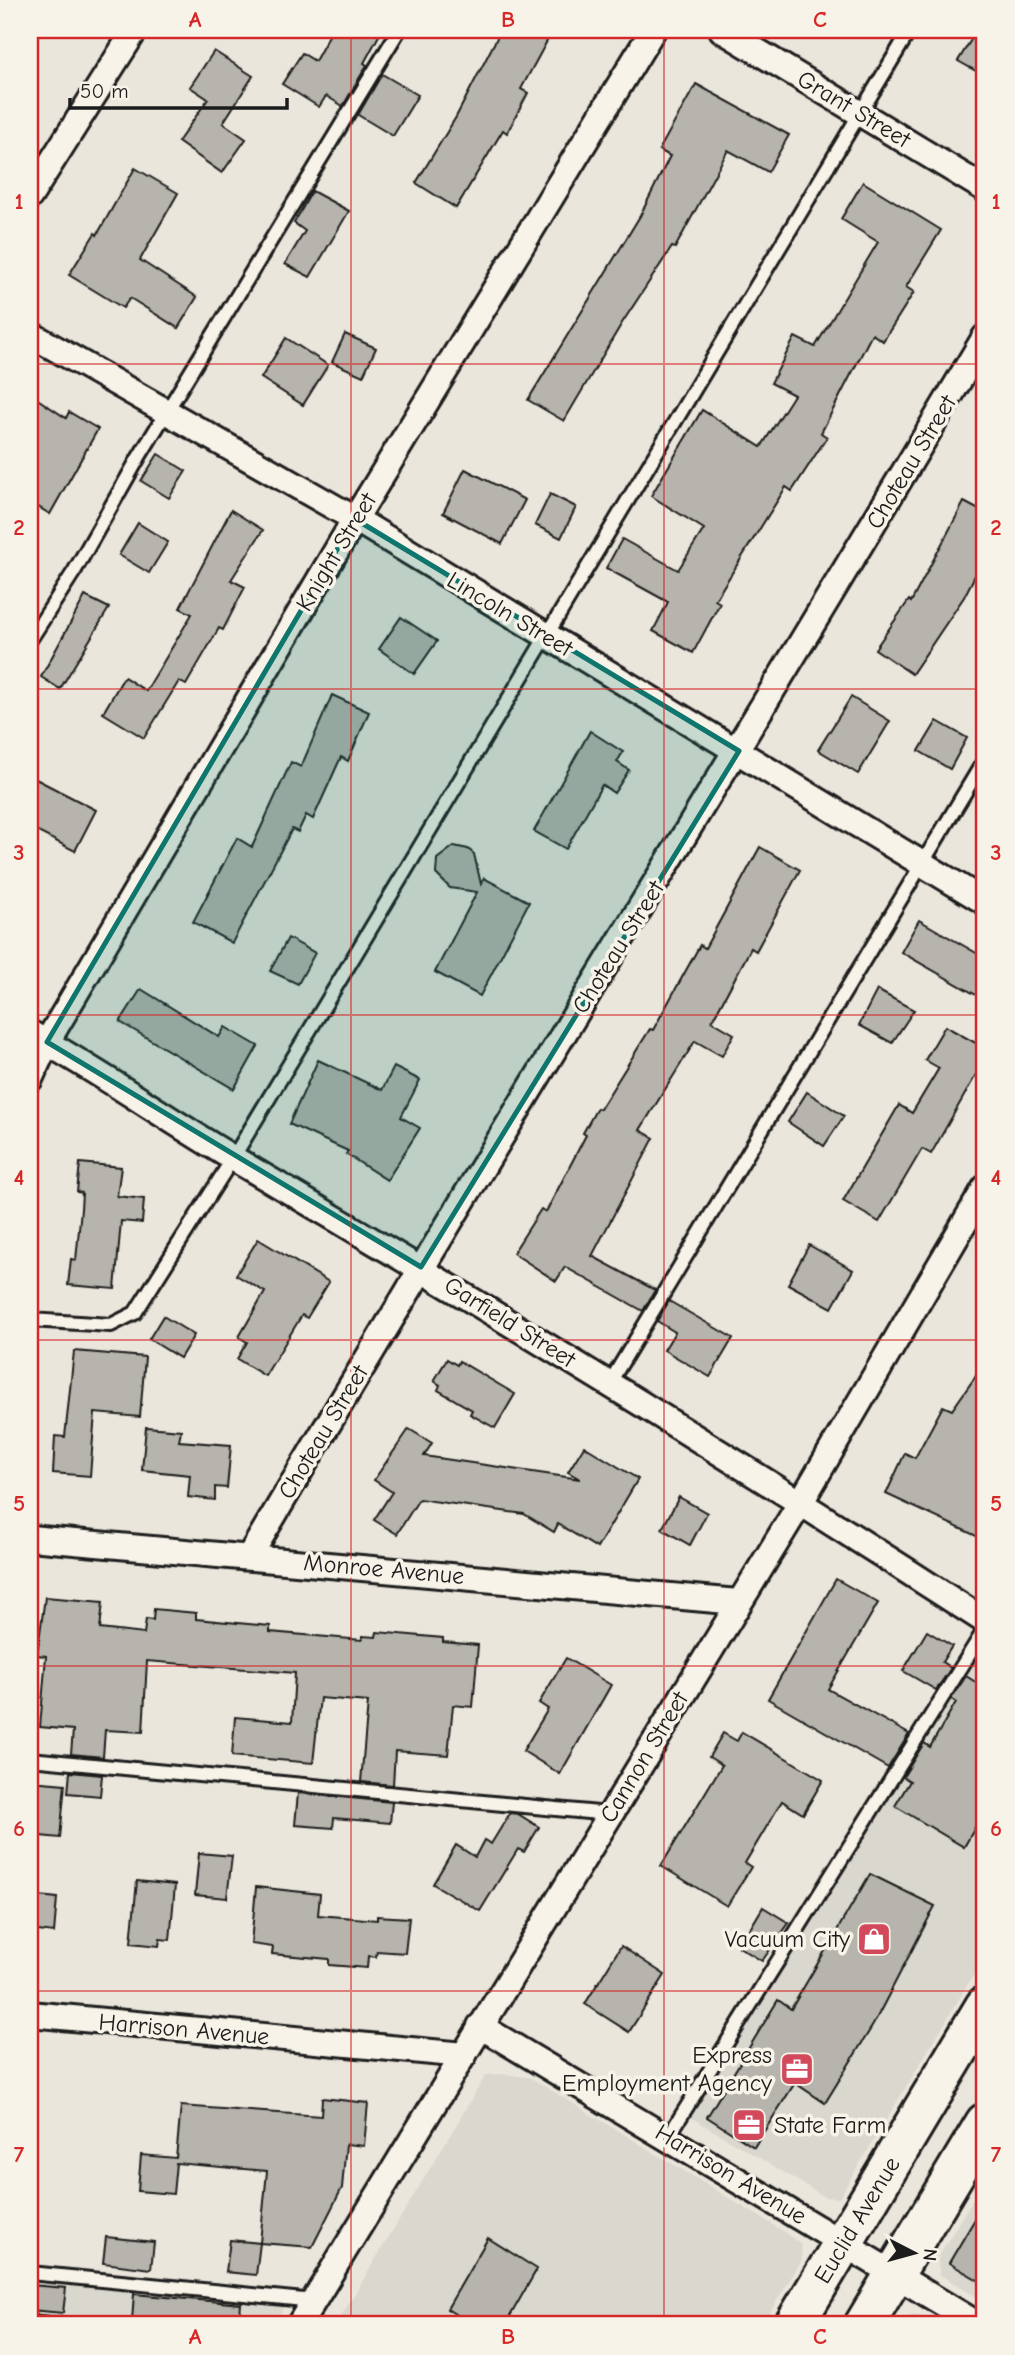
<svg xmlns="http://www.w3.org/2000/svg" width="1015" height="2355" viewBox="0 0 1015 2355" font-family="'Comic Neue',sans-serif">
<rect width="100%" height="100%" fill="#eae6dc"/>
<filter id="ink" filterUnits="userSpaceOnUse"><feTurbulence type="fractalNoise" baseFrequency=".0143" numOctaves="2"/><feDisplacementMap in="SourceGraphic" scale="14" xChannelSelector="R" yChannelSelector="G"/><feConvolveMatrix kernelMatrix="1 2 1 2 8 2 1 2 1" color-interpolation-filters="sRGB"/></filter>
<g filter="url(#ink)">
<g fill="#dad7ce">
<path d="M 985,1639 L 985,1956 L 839,2198 L 825,2197 L 684,2113 Z"/>
<path d="M 506,2074 L 531,2078 L 788,2234 L 801,2245 L 802,2260 L 762,2325 L 336,2325 L 486,2075 Z"/>
<path d="M 985,2179 L 985,2302 L 940,2275 L 938,2263 L 939,2255 Z"/>
<path d="M 30,2273 L 289,2298 L 273,2325 L 30,2325 Z"/>
<path d="M 915,2315 L 923,2317 L 937,2325 L 900,2325 L 904,2318 Z"/>
</g>
<g fill="#b6b4ac" stroke="#1c1c1c" stroke-width="2">
<path d="M 332,30 L 382,30 L 364,63 L 367,65 L 343,106 L 326,96 L 319,107 L 282,84 L 302,53 L 315,61 Z"/>
<path d="M 501,30 L 553,30 L 521,89 L 528,93 L 507,133 L 503,130 L 456,208 L 416,183 L 456,117 Z"/>
<path d="M 977,30 L 985,30 L 985,76 L 958,61 Z"/>
<path d="M 214,51 L 253,76 L 223,123 L 246,139 L 222,173 L 178,142 L 208,99 L 190,87 Z"/>
<path d="M 382,74 L 418,95 L 393,136 L 358,115 Z"/>
<path d="M 696,84 L 789,135 L 768,172 L 728,150 L 675,248 L 672,247 L 622,323 L 564,421 L 528,400 L 640,216 L 670,156 L 659,150 Z"/>
<path d="M 135,168 L 178,193 L 140,260 L 197,297 L 178,328 L 130,298 L 123,308 L 69,275 L 95,233 L 97,235 Z"/>
<path d="M 863,182 L 941,230 L 906,287 L 914,292 L 883,341 L 872,334 L 821,433 L 827,437 L 792,491 L 786,487 L 715,600 L 720,603 L 693,653 L 653,631 L 668,602 L 606,568 L 622,539 L 678,570 L 704,529 L 651,496 L 702,410 L 761,447 L 794,395 L 771,383 L 795,337 L 815,347 L 878,242 L 841,219 Z"/>
<path d="M 312,191 L 349,211 L 310,277 L 285,264 L 305,231 L 294,223 Z"/>
<path d="M 345,334 L 376,348 L 363,376 L 332,362 Z"/>
<path d="M 286,338 L 328,365 L 303,405 L 261,378 Z"/>
<path d="M 30,394 L 66,418 L 69,412 L 98,429 L 50,514 L 30,502 Z"/>
<path d="M 158,454 L 186,471 L 169,498 L 141,481 Z"/>
<path d="M 465,469 L 525,500 L 502,544 L 443,513 Z"/>
<path d="M 550,494 L 576,507 L 561,538 L 535,525 Z"/>
<path d="M 964,502 L 985,513 L 985,556 L 964,597 L 912,674 L 875,649 L 909,600 L 911,602 Z"/>
<path d="M 231,510 L 263,530 L 231,580 L 245,587 L 223,630 L 219,628 L 186,685 L 179,681 L 144,738 L 103,713 L 124,677 L 146,691 L 192,614 L 180,608 Z"/>
<path d="M 138,523 L 168,542 L 149,573 L 119,555 Z"/>
<path d="M 85,596 L 109,608 L 60,689 L 41,677 Z"/>
<path d="M 401,617 L 437,641 L 414,674 L 379,649 Z"/>
<path d="M 332,695 L 369,712 L 348,761 L 341,757 L 313,819 L 306,815 L 298,832 L 292,829 L 232,943 L 193,922 L 237,838 L 252,847 L 291,762 L 301,767 Z"/>
<path d="M 851,697 L 890,721 L 858,774 L 818,750 Z"/>
<path d="M 937,721 L 967,738 L 950,769 L 919,751 Z"/>
<path d="M 590,731 L 623,752 L 617,762 L 629,770 L 614,793 L 602,785 L 566,849 L 534,831 Z"/>
<path d="M 30,776 L 96,810 L 75,851 L 30,828 Z"/>
<path d="M 454,846 L 468,849 L 474,854 L 481,884 L 484,878 L 529,902 L 480,996 L 435,972 L 477,892 L 450,888 L 436,874 L 437,859 Z"/>
<path d="M 760,847 L 800,870 L 756,951 L 751,948 L 712,1021 L 734,1034 L 722,1056 L 695,1041 L 640,1130 L 654,1138 L 592,1256 L 655,1290 L 643,1311 L 565,1267 L 556,1281 L 513,1253 L 541,1209 L 546,1212 L 586,1135 L 583,1133 L 597,1108 L 600,1109 L 650,1029 L 653,1030 L 700,945 L 705,948 Z"/>
<path d="M 919,920 L 985,958 L 985,1000 L 901,952 Z"/>
<path d="M 288,938 L 315,953 L 298,984 L 270,971 Z"/>
<path d="M 141,989 L 219,1037 L 225,1027 L 258,1046 L 234,1089 L 120,1022 Z"/>
<path d="M 877,990 L 914,1010 L 892,1043 L 859,1025 Z"/>
<path d="M 945,1026 L 985,1048 L 985,1059 L 931,1154 L 922,1149 L 879,1222 L 843,1201 L 899,1105 L 912,1113 L 939,1068 L 925,1060 Z"/>
<path d="M 318,1060 L 382,1090 L 394,1067 L 420,1080 L 401,1117 L 420,1128 L 387,1180 L 346,1154 L 348,1151 L 289,1124 Z"/>
<path d="M 807,1092 L 844,1116 L 824,1146 L 788,1122 Z"/>
<path d="M 80,1163 L 121,1167 L 117,1196 L 144,1199 L 142,1223 L 121,1221 L 115,1289 L 68,1285 L 71,1259 L 76,1260 L 81,1209 L 82,1193 L 77,1192 Z"/>
<path d="M 258,1239 L 329,1282 L 307,1318 L 302,1315 L 265,1376 L 237,1359 L 247,1342 L 239,1337 L 265,1292 L 236,1275 Z"/>
<path d="M 809,1245 L 853,1270 L 832,1308 L 788,1284 Z"/>
<path d="M 669,1301 L 733,1338 L 710,1377 L 664,1350 L 675,1332 L 657,1321 Z"/>
<path d="M 163,1316 L 194,1335 L 180,1358 L 149,1339 Z"/>
<path d="M 74,1351 L 145,1357 L 140,1417 L 95,1413 L 90,1476 L 53,1473 L 55,1436 L 65,1437 Z"/>
<path d="M 447,1359 L 457,1365 L 459,1361 L 515,1394 L 495,1428 L 470,1414 L 472,1410 L 438,1390 L 440,1385 L 434,1381 Z"/>
<path d="M 985,1363 L 985,1540 L 886,1494 L 905,1453 L 915,1458 L 943,1406 L 952,1410 Z"/>
<path d="M 146,1427 L 181,1430 L 179,1441 L 231,1445 L 227,1488 L 215,1487 L 215,1500 L 188,1497 L 190,1475 L 142,1470 Z"/>
<path d="M 409,1429 L 432,1443 L 424,1456 L 580,1479 L 568,1472 L 584,1446 L 638,1479 L 597,1548 L 558,1524 L 554,1532 L 524,1514 L 419,1499 L 397,1534 L 374,1520 L 392,1492 L 374,1480 Z"/>
<path d="M 679,1497 L 707,1513 L 690,1545 L 662,1529 Z"/>
<path d="M 836,1579 L 878,1603 L 828,1689 L 909,1734 L 888,1768 L 768,1699 Z"/>
<path d="M 45,1597 L 103,1602 L 100,1629 L 144,1634 L 146,1619 L 153,1620 L 154,1609 L 196,1613 L 196,1619 L 270,1626 L 270,1632 L 362,1640 L 362,1636 L 376,1637 L 377,1632 L 443,1638 L 443,1642 L 478,1645 L 473,1707 L 453,1705 L 448,1755 L 395,1751 L 393,1785 L 361,1782 L 368,1702 L 320,1698 L 313,1763 L 232,1756 L 235,1717 L 292,1722 L 295,1673 L 147,1661 L 143,1732 L 105,1730 L 103,1757 L 71,1754 L 73,1730 L 40,1727 L 46,1656 L 37,1655 Z"/>
<path d="M 927,1631 L 952,1646 L 942,1662 L 951,1668 L 936,1690 L 903,1671 Z"/>
<path d="M 566,1658 L 611,1685 L 560,1774 L 523,1751 L 548,1709 L 539,1703 Z"/>
<path d="M 966,1676 L 985,1688 L 985,1810 L 964,1847 L 895,1806 L 910,1781 L 903,1777 L 924,1743 L 930,1747 L 956,1702 L 951,1699 Z"/>
<path d="M 742,1732 L 823,1780 L 803,1814 L 782,1801 L 745,1863 L 751,1867 L 727,1906 L 661,1866 L 722,1765 L 709,1757 L 723,1733 L 737,1741 Z"/>
<path d="M 70,1772 L 102,1775 L 100,1796 L 68,1793 Z"/>
<path d="M 30,1781 L 65,1784 L 60,1838 L 30,1835 Z"/>
<path d="M 298,1793 L 392,1802 L 390,1823 L 334,1818 L 333,1828 L 295,1825 Z"/>
<path d="M 510,1813 L 518,1814 L 539,1827 L 524,1852 L 518,1849 L 480,1911 L 433,1884 L 456,1845 L 475,1857 L 484,1840 L 491,1844 Z"/>
<path d="M 199,1853 L 232,1856 L 227,1898 L 195,1895 Z"/>
<path d="M 870,1874 L 935,1906 L 873,2025 L 825,2103 L 795,2083 L 754,2147 L 707,2117 L 778,2000 L 791,2009 Z"/>
<path d="M 137,1881 L 175,1885 L 170,1940 L 160,1939 L 159,1946 L 131,1943 Z"/>
<path d="M 256,1887 L 320,1894 L 318,1915 L 377,1920 L 377,1916 L 409,1918 L 405,1953 L 377,1951 L 376,1957 L 368,1956 L 367,1968 L 329,1965 L 329,1959 L 272,1954 L 273,1947 L 251,1944 Z"/>
<path d="M 30,1895 L 57,1898 L 54,1933 L 30,1930 Z"/>
<path d="M 763,1907 L 789,1923 L 762,1961 L 739,1947 Z"/>
<path d="M 621,1946 L 665,1975 L 629,2032 L 585,2004 Z"/>
<path d="M 322,2098 L 368,2103 L 364,2146 L 346,2144 L 342,2188 L 312,2247 L 260,2243 L 267,2171 L 176,2163 L 173,2194 L 138,2191 L 141,2155 L 176,2158 L 181,2106 L 321,2116 Z"/>
<path d="M 985,2202 L 985,2284 L 949,2263 Z"/>
<path d="M 106,2237 L 154,2242 L 151,2269 L 103,2263 Z"/>
<path d="M 488,2238 L 537,2269 L 505,2325 L 473,2325 L 447,2309 Z"/>
<path d="M 230,2240 L 260,2243 L 256,2275 L 226,2272 Z"/>
<path d="M 30,2285 L 66,2288 L 63,2313 L 30,2310 Z"/>
<path d="M 134,2294 L 241,2304 L 239,2325 L 132,2321 Z"/>
</g>
<g fill="none" stroke-linecap="round" stroke-linejoin="round">
<g stroke="#1c1c1c" stroke-width="18">
<g id="lane">
<path d="M 30,640 L 75,570 L 139,457 L 399,30"/>
<path d="M 30,1320 L 111,1325 L 135,1313 L 233,1158 L 910,30"/>
<path d="M 609,1384 L 985,759"/>
<path d="M 30,1759 L 609,1814"/>
<path d="M 668,2137 L 985,1629"/>
<path d="M 30,2273 L 314,2301"/>
<path d="M 30,2322 L 61,2325"/>
</g>
</g>
<g stroke="#1c1c1c" stroke-width="30">
<g id="street">
<path d="M 722,30 L 985,189"/>
<path d="M 30,196 L 135,30"/>
<path d="M 30,334 L 355,519 L 985,902"/>
<path d="M 30,1033 C 100,1072 167,1119 236,1160 C 489,1308 739,1462 985,1621"/>
<path d="M 30,1079 L 47,1042 L 355,519 L 653,30"/>
<path d="M 30,1538 L 738,1602"/>
<path d="M 249,1557 C 491,1148 742,745 985,337"/>
<path d="M 30,2014 L 464,2055"/>
<path d="M 480,2026 L 979,2325"/>
<path d="M 299,2325 L 801,1502 L 985,1188"/>
</g>
</g>
<g stroke="#1c1c1c" stroke-width="44">
<g id="highway">
<path d="M 794,2325 L 985,2006"/>
<path d="M 864,2325 L 985,2123"/>
</g>
</g>
<use href="#lane" stroke="#f7f3e8" stroke-width="12"/>
<use href="#street" stroke="#f7f3e8" stroke-width="24"/>
<use href="#highway" stroke="#f7f3e8" stroke-width="38"/>
</g>
</g>
<path fill="#0f766e" fill-opacity="0.2" stroke="#0f766e" stroke-width="5" stroke-linejoin="round" d="M 355,519 L 739,751 L 421,1267 L 47,1042 Z"/>
<path fill="none" stroke="#d62828" stroke-width="2" stroke-opacity="0.55" d="M 351,30 L 351,2325M 664,30 L 664,2325M 30,364 L 985,364M 30,689 L 985,689M 30,1015 L 985,1015M 30,1340 L 985,1340M 30,1666 L 985,1666M 30,1991 L 985,1991"/>
<defs>
<g id="shop-square" transform="scale(1.75)"><rect x="-9" y="-9" width="18" height="18" rx="4" fill="#d1495b" stroke="#f7f3e8"/><path d="M-5-2.5h2.3a2.7 3.5 0 0 1 5.4 0H5L5.5 6h-11ZM-1.5-2.5h3a1.5 2.3 0 0 0-3 0Z" fill="#fff"/></g>
<g id="office-square" transform="scale(1.75)"><rect x="-9" y="-9" width="18" height="18" rx="4" fill="#d1495b" stroke="#f7f3e8"/><path d="M-6-3h4V-5.5h4V-3h4V5H-6ZM-1-4.5V-3h2v-1.5ZM-6 0V1H6V0Z" fill="#fff"/></g>
</defs>
<g fill-rule="evenodd">
<use href="#shop-square" x="874" y="1939"/>
<use href="#office-square" x="797" y="2069"/>
<use href="#office-square" x="749" y="2125"/>
</g>
<g text-anchor="middle" stroke-width="7" stroke-linejoin="round" paint-order="stroke">
<g font-size="24" fill="#1c1c1c" stroke="#f7f3e8">
<text transform="translate(854 109) rotate(31)" y="8">Grant Street</text>
<text transform="translate(911 462) rotate(-59)" y="8">Choteau Street</text>
<text transform="translate(336 552) rotate(-59)" y="8">Knight Street</text>
<text transform="translate(510 614) rotate(31)" y="8">Lincoln Street</text>
<text transform="translate(618 947) rotate(-58)" y="8">Choteau Street</text>
<text transform="translate(510 1322) rotate(32)" y="8">Garfield Street</text>
<text transform="translate(323 1432) rotate(-59)" y="8">Choteau Street</text>
<text transform="translate(384 1569) rotate(5)" y="8">Monroe Avenue</text>
<text transform="translate(644 1757) rotate(-59)" y="8">Cannon Street</text>
<text transform="translate(184 2029) rotate(5)" y="8">Harrison Avenue</text>
<text transform="translate(731 2174) rotate(31)" y="8">Harrison Avenue</text>
<text transform="translate(857 2220) rotate(-59)" y="8">Euclid Avenue</text>
</g>
<g font-size="24" fill="#1c1c1c" stroke="#f7f3e8" text-anchor="end">
<text x="850" y="1947">Vacuum City</text>
<text x="772" y="2063">Express<tspan x="772" dy="28">Employment Agency</tspan></text>
<text x="774" y="2133" text-anchor="start">State Farm</text>
</g>
</g>
<rect width="1015" height="2355" fill="none" stroke="#f7f3e8" stroke-width="77"/>
<g transform="translate(914 2253) rotate(96)" stroke="#f7f3e8" stroke-width="5" paint-order="stroke">
<path d="M0-5L12 26L0 18L-12 26Z" fill="#1c1c1c"/>
<text y="-10" font-size="19" font-weight="bold" text-anchor="middle" fill="#1c1c1c">N</text>
</g>
<path d="M70 98v10h217v-10" fill="none" stroke="#1c1c1c" stroke-width="3.5"/>
<text x="80" y="98" font-size="21" fill="#1c1c1c" stroke="#f7f3e8" stroke-width="5" paint-order="stroke">50 m</text>
<rect x="38" y="38" width="938" height="2278" fill="none" stroke="#d62828" stroke-width="2.5"/>
<g font-size="23" text-anchor="middle" font-weight="bold" fill="#d62828">
<text x="195" y="27">A</text>
<text x="508" y="27">B</text>
<text x="820" y="27">C</text>
<text x="19" y="209">1</text>
<text x="996" y="209">1</text>
<text x="19" y="535">2</text>
<text x="996" y="535">2</text>
<text x="19" y="860">3</text>
<text x="996" y="860">3</text>
<text x="19" y="1185">4</text>
<text x="996" y="1185">4</text>
<text x="19" y="1511">5</text>
<text x="996" y="1511">5</text>
<text x="19" y="1836">6</text>
<text x="996" y="1836">6</text>
<text x="19" y="2162">7</text>
<text x="996" y="2162">7</text>
<text x="195" y="2344">A</text>
<text x="508" y="2344">B</text>
<text x="820" y="2344">C</text>
</g>
</svg>
